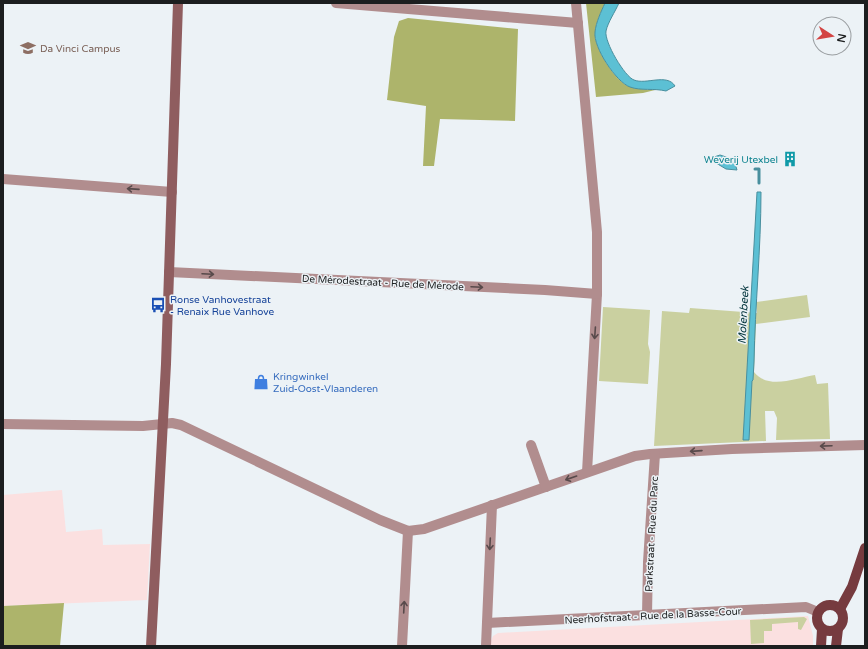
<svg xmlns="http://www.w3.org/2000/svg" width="868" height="649" viewBox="0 0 868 649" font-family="'Varela Round',sans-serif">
<rect width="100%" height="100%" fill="#ecf2f6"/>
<g fill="#fbe0e0">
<path d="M 62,490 L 66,532 L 102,529 L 103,545 L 150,544 L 147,600 L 3,606 L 3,495 Z"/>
<path d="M 808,616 L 813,636 L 813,646 L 491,646 L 491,641 L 493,636 L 498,633 Z"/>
</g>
<g fill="#cad0a0">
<path d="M 807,295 L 810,317 L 756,324 L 754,372 C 768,390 796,378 815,375 L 817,384 L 828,383 L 830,439 L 776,440 L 777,418 L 774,411 L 765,411 L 766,441 L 654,446 L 662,311 L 689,313 L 690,308 L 757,313 L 756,302 Z"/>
<path d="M 603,307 L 650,310 L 648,344 L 650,352 L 648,384 L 599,381 Z"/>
<path d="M 804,617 L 807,619 L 801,630 L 798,629 L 798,622 L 772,624 L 772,631 L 764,631 L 764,643 L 751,644 L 750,620 Z"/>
</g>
<g fill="#adb46b">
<path d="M 586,3 L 605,3 C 601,12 596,22 595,32 C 593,46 615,81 628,86 C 637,90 649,90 659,89 L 643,93 L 596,97 Z"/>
<path d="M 408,18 L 518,29 L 515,121 L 440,119 L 434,166 L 423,166 L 426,106 L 387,100 L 394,37 L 399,21 Z"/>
<path d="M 64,603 L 60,646 L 3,646 L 3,606 Z"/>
</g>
<g fill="#5cc0d4" stroke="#498f9e">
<path d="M 605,3 L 619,3 C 615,12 608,22 606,31 C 604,42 625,77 634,80 C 646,85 667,73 675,86 L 666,91 C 654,88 641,91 630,87 C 616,82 593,47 595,32 C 596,22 601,12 605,3 Z"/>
<path d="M 720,155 C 727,157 735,160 737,170 L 726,169 L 711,160 L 711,158 Z"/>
<path d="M 757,192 L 761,192 C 761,249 755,305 754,362 L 753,380 L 752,381 L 749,440 L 743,440 Z"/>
</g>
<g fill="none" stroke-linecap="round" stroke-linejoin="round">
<path stroke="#498f9e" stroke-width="3" d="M 755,169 L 759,169 L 759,183"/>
<g stroke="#b18d8e" stroke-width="10">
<path d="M 336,3 L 578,23"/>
<path d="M 576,3 L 597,232 L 597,294 L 587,472"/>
<path d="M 3,179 L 172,192"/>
<path d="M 169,272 L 545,290 L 597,294"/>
<path d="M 3,424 L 143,426 L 172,423 L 181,425 L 380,520 L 408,531 L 424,529 L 635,456 L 650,454 L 732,449 L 865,445"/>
<path d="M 531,445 L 546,487"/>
<path d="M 647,615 L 648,562 L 655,454"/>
<path d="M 487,623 L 806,607 L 818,612"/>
<path d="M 402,646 L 408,531"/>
<path d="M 486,646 L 492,505"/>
</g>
<path stroke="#8f5d5f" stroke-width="10" d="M 151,646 L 166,364 L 178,3"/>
<g stroke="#763b3f" stroke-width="10">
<circle cx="830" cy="618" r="13"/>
<path d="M 840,609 L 852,587 L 865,548"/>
<path d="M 821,646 L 822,629"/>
<path d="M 836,646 L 838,629"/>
</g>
</g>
<defs><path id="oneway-shaft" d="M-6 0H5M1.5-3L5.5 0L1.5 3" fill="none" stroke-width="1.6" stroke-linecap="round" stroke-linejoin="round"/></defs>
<g stroke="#584a4b">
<use href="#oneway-shaft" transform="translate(133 189) rotate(-176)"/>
<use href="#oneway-shaft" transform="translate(208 274) rotate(3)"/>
<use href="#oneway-shaft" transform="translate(477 287) rotate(3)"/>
<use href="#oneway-shaft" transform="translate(595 333) rotate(94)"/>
<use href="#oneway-shaft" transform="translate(826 446) rotate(178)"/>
<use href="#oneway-shaft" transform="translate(696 451) rotate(176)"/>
<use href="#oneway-shaft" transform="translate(571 478) rotate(161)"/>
<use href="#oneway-shaft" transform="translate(490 544) rotate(93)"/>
<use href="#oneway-shaft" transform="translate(404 607) rotate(-87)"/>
</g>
<defs>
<g id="school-bare" transform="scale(1.2)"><path d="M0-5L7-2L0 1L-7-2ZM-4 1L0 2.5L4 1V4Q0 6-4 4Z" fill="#8d6e63" stroke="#ecf2f6" stroke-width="2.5" paint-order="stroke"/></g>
<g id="building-bare" transform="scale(1.2)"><path d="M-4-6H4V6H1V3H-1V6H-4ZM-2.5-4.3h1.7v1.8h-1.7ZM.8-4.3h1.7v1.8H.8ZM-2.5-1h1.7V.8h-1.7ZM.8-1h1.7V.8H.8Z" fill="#0f9aa8" stroke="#ecf2f6" stroke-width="2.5" paint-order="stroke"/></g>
<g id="bus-bare" transform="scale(1.2)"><path d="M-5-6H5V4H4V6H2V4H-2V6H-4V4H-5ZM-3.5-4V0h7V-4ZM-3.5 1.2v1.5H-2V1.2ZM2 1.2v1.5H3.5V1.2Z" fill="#1a4fb4" stroke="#ecf2f6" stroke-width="2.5" paint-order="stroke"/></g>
<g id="shop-bare" transform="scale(1.2)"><path d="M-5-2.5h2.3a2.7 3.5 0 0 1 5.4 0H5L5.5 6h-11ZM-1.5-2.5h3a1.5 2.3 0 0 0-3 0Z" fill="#3f7fe0" stroke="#ecf2f6" stroke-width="2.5" paint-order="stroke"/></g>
</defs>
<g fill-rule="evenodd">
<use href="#school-bare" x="28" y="48"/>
<use href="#building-bare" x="790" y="159"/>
<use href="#bus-bare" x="158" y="305"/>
<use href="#shop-bare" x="261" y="382"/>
</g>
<g text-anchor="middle" stroke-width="3" stroke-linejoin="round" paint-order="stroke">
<g font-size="10" fill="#785e54" stroke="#ecf2f6" text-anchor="start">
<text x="40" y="52">Da Vinci Campus</text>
</g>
<g font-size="10" fill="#0d838f" stroke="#ecf2f6" text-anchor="end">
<text x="778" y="163">Weverij Utexbel</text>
</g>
<g font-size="10" fill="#1c1e1f" stroke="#ecf2f6">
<text transform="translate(383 282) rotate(3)" y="4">De Mérodestraat - Rue de Mérode</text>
<text transform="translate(651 534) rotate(-87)" y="4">Parkstraat - Rue du Parc</text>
<text transform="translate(653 615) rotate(-3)" y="4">Neerhofstraat - Rue de la Basse-Cour</text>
</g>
<g font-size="10" fill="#164399" stroke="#ecf2f6" text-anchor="start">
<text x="170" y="303">Ronse Vanhovestraat<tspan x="170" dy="12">- Renaix Rue Vanhove</tspan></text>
</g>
<g font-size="10" fill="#366cbe" stroke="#ecf2f6" text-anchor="start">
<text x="273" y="380">Kringwinkel<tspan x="273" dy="12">Zuid-Oost-Vlaanderen</tspan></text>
</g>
<g font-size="11" font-style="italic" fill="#01333b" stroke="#ecf2f6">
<text transform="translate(743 315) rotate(-87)" y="4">Molenbeek</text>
</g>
</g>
<rect width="868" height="649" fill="none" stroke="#1c1e1f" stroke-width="8"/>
<g transform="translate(832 36) rotate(102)"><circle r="19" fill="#ecf2f6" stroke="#999da0"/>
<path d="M0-3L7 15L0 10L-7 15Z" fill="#d34443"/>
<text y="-6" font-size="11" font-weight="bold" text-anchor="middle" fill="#1c1e1f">N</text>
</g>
</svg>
